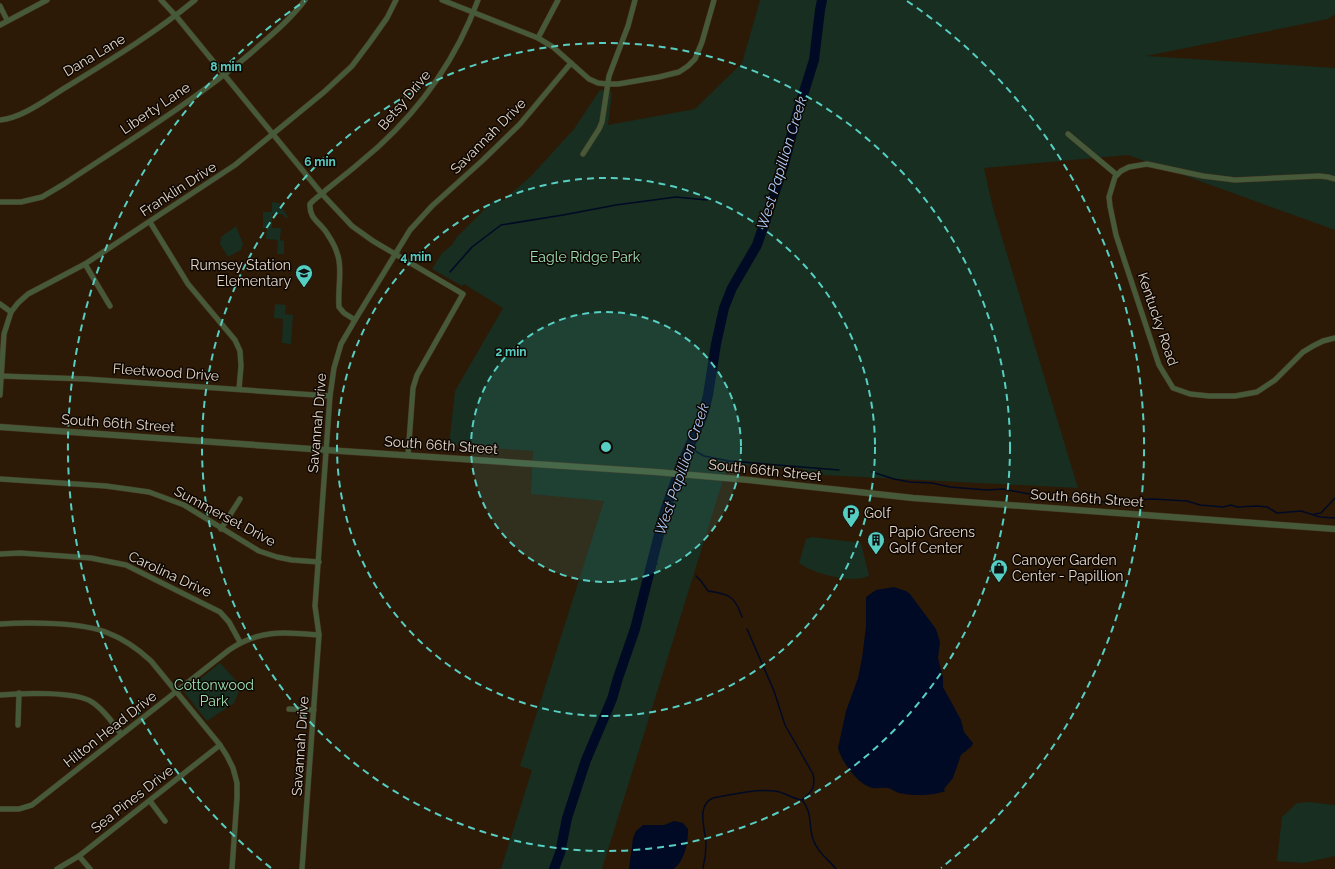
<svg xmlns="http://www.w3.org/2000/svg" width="1335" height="869" viewBox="0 0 1335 869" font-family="Raleway,sans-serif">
<rect width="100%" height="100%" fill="#2c1a06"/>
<g fill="#172e20">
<path d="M 760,0 L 1335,0 L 1335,14 L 1328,19 L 1146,56 L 1335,68 L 1335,230 L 1128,155 L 984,168 L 993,208 L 1078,488 L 803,474 L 803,469 L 728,464 L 602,869 L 501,869 L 532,770 L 520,766 L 604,501 L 531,494 L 533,451 L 449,445 L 455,391 L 503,308 L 464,284 L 462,286 L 432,269 L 442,253 L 452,245 L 456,238 L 494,200 L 501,202 L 531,176 L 574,129 L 600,90 L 612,92 L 608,125 L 695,109 L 742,63 Z"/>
<path d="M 272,202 L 279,203 L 288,217 L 286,218 L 282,214 L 272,214 Z"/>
<path d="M 263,212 L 272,212 L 272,228 L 281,228 L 280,240 L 284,241 L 284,254 L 277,254 L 278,240 L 266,239 L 267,228 L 263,228 Z"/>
<path d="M 236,226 L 243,244 L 241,250 L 228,257 L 220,244 L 221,237 Z"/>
<path d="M 275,304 L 286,305 L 285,314 L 293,315 L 291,344 L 282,343 L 283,319 L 274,318 Z"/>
<path d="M 812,537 L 861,543 L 869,576 C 851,584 814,574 799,563 L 806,539 Z"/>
<path d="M 220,663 L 241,686 L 234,703 L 207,721 L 184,692 Z"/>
<path d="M 1309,802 L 1335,805 L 1335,856 L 1304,863 L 1277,861 L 1282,817 L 1297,803 Z"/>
</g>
<g fill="#000a25">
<path d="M 894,587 L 906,591 L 910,594 L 936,629 L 940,642 L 938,658 L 943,678 L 943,687 L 961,720 L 964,732 L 973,743 L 972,746 L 961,755 L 953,778 L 944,789 L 945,791 C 934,796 911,796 899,793 C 895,792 892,789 888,788 C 883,787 878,789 873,788 C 859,786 841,761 838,748 L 846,711 L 858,678 L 862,658 L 866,627 L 866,597 L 876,590 Z"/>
<path d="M 674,821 L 683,823 L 688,829 C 688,843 685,860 674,869 L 629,869 L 633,838 L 636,831 L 643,825 L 664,825 Z"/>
</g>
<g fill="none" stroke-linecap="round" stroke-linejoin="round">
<g stroke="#000a25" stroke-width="1.5">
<path d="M 450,272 L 472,247 L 501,225 L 563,215 L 616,205 L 676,197 L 707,200"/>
<path d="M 690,446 L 697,452 L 704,456 L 729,461 L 839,470"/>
<path d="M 872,472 L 894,479 L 910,482 L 932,483 L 950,487 L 987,490 L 1003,489 L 1050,498 L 1063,497 L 1074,500 L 1097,502 L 1153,499 L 1187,501 L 1200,505 L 1223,507 L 1231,505 L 1237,507 L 1257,506 L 1267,507 L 1277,513 L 1301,511 L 1320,517 L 1335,518"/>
<path d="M 1314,514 L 1321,513 L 1335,498"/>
<path d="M 652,561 L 657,564"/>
<path d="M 696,576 L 701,581 L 708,591 C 729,594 735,596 742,617"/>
<path d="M 747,629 L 774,691 L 785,725 L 813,774 C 816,788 812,791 802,800"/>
<path d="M 703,868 C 705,860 706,852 706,843 C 705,829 696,805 713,798 C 734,794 754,789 775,791 C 785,792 792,799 802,800 C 813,813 808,824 813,839 C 817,852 828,859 836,869"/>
</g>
<path stroke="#000a25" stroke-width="10" d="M 554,869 L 560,853 L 567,818 L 586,760 L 612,699 L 618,678 L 635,629 L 665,511 L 681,466 L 703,415 L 708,395 L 716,344 L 724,308 L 732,288 L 757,245 L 783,168 L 797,114 L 814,60 L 820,10 L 822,0"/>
<g stroke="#463422" stroke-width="6">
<g id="minor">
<path d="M 161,0 L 176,16 L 322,194 L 352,226 L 373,241 L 463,294 L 417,375 L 413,388 L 408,455"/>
<path d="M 442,0 L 538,38 L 553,47 L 589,79 L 598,83 L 607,84 L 618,84 L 659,77 L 679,72 L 688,66 L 695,59 L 702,42 L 714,0"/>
<path d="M 0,6 L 7,20"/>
<path d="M 0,25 L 47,0"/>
<path d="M 538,38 L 558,0"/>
<path d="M 0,120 C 23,118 48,98 68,86 C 112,59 155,33 195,0"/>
<path d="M 1068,134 L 1117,175"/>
<path d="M 583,154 L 599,129 L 602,122 L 609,76 L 628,26 L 635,0"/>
<path d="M 1335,179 L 1328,177 L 1319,176 L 1235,180 L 1203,176 L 1147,164 L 1129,167 L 1121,171 L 1115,177 L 1109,197 L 1110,206 L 1116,235 L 1159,365 L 1173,388 L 1190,394 L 1209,396 L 1235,396 L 1257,392 L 1275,380 L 1303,352 L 1313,346 L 1323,341 L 1335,338"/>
<path d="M 0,202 L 21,202 L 42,197 L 64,184 C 127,142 193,102 251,53 C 270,36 290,20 305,0"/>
<path d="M 150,222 L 188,284 L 235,340 L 240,351 L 241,366 L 239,389"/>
<path d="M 85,264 L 110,306"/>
<path d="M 0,304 L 11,312"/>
<path d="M 355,320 L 344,313 L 339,307 C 337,278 347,263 328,235 C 321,222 309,220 310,204 C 315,198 321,195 326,190 C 344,176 361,162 378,147 C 423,106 457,57 478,0"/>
<path d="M 0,376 L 86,379 L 330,396"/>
<path d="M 0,395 L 4,334 L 11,312 L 18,303 L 28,294 L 85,264 L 235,165 L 324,92 L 352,66 L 370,42 L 387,18 L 396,0"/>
<path d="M 0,479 L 106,486 L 149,492 L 184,505 L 259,551 L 277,557 L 292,560 L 319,562"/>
<path d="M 221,529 L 240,499"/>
<path d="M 0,554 L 20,553 L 91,558 L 126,565 L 220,612 L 229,622 L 240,642"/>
<path d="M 0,624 C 27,622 83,622 108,633 C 124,639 138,649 151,661 L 220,745 L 227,756 L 233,768 L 237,783 L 237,798 L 232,869"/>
<path d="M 0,695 C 20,693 76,691 92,702 C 104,710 113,723 121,734"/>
<path d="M 289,709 L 314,710"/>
<path d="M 18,725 L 19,693"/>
<path d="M 150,801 L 165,821"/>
<path d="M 0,809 L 19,809 L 32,805 L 229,650 C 260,629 284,632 319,635"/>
<path d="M 79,856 L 90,869"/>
<path d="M 57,869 L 79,856 L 220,745"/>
<path d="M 302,869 L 319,635 L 315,606 L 330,396 L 334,368 L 341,344 L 355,320 L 410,230 L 432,206 L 483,160 L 520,124 L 571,63"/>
</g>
</g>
<g stroke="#463422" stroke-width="7">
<path id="tertiary" d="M 0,427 L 326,450 L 656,472 L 749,480 L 913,498 L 1335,529"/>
</g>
<use href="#minor" stroke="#465a3a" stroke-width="5"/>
<use href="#tertiary" stroke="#465a3a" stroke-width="6"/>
</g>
<circle cx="606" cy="447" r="135" fill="#57cec2" fill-opacity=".12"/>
<g fill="none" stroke="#57cec2" stroke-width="2" stroke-dasharray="7 5">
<circle cx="606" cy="447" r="135"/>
<circle cx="606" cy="447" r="269"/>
<circle cx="606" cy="447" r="404"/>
<path d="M271 868A538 538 0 0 1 305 1M907 1A538 538 0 0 1 941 868"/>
</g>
<defs>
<g id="school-pin" transform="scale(0.9)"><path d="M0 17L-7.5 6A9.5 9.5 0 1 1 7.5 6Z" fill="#57cec2" stroke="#0e0702"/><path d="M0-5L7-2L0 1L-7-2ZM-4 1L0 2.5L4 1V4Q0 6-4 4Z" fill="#111"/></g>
<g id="parking-pin" transform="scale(0.9)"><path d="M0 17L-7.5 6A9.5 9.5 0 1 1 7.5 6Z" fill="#57cec2" stroke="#0e0702"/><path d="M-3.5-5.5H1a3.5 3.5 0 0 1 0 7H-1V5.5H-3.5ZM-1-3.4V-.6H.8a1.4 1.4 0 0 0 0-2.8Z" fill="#111"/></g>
<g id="building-pin" transform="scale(0.9)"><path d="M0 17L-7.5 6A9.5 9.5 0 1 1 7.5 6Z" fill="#57cec2" stroke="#0e0702"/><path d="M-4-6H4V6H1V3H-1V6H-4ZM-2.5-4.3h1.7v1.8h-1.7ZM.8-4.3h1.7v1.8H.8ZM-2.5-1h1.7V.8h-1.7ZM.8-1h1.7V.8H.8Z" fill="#111"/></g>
<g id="shop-pin" transform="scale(0.9)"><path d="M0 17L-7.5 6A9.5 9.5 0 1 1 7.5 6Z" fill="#57cec2" stroke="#0e0702"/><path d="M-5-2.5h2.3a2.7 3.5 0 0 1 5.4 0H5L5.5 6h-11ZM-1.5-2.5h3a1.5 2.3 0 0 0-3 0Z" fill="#111"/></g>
</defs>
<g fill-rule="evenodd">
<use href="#school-pin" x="304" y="273"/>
<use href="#parking-pin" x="851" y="513"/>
<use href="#building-pin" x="876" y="540"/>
<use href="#shop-pin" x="999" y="568"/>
</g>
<g text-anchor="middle" stroke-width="3" stroke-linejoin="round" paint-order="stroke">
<g font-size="14" fill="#e3d7cb" stroke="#0e0702">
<text transform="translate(94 55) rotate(-31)" y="5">Dana Lane</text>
<text transform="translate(404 100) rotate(-50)" y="5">Betsy Drive</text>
<text transform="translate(155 108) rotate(-34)" y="5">Liberty Lane</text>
<text transform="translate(488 136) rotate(-45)" y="5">Savannah Drive</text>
<text transform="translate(178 189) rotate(-33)" y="5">Franklin Drive</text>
<text transform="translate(1158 319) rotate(71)" y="5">Kentucky Road</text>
<text transform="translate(166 372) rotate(4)" y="5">Fleetwood Drive</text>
<text transform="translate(118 423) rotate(4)" y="5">South 66th Street</text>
<text transform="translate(317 423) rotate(-85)" y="5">Savannah Drive</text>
<text transform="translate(441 445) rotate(4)" y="5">South 66th Street</text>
<text transform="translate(765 470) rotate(6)" y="5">South 66th Street</text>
<text transform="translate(1087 498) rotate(4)" y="5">South 66th Street</text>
<text transform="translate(225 516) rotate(28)" y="5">Summerset Drive</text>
<text transform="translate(170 574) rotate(25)" y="5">Carolina Drive</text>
<text transform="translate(110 729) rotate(-38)" y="5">Hilton Head Drive</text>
<text transform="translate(300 746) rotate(-86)" y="5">Savannah Drive</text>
<text transform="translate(132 799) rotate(-38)" y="5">Sea Pines Drive</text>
</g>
<g font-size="14" fill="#9ce1b7" stroke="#0e0702">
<text x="585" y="262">Eagle Ridge Park</text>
<text x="214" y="690">Cottonwood<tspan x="214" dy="16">Park</tspan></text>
</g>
<g font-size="14" fill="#e3d7cb" stroke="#0e0702" text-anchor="start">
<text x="291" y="270" text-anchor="end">Rumsey Station<tspan x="291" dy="16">Elementary</tspan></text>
<text x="864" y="518">Golf</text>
<text x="889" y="537">Papio Greens<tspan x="889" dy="16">Golf Center</tspan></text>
<text x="1012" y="565">Canoyer Garden<tspan x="1012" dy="16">Center - Papillion</tspan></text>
</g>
<g font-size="15" font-style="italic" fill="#aacaf8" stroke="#0e0702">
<text transform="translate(782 163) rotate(-73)" y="5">West Papillion Creek</text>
<text transform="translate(682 469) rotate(-71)" y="5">West Papillion Creek</text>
</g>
</g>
<circle cx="606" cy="447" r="6" fill="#57cec2" stroke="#0e0702" stroke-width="2"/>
<g font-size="12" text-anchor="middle" font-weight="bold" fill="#57cec2" stroke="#0e0702" stroke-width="3" stroke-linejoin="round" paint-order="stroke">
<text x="226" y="71">8 min</text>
<text x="320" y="166">6 min</text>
<text x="416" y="261">4 min</text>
<text x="511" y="356">2 min</text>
</g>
</svg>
